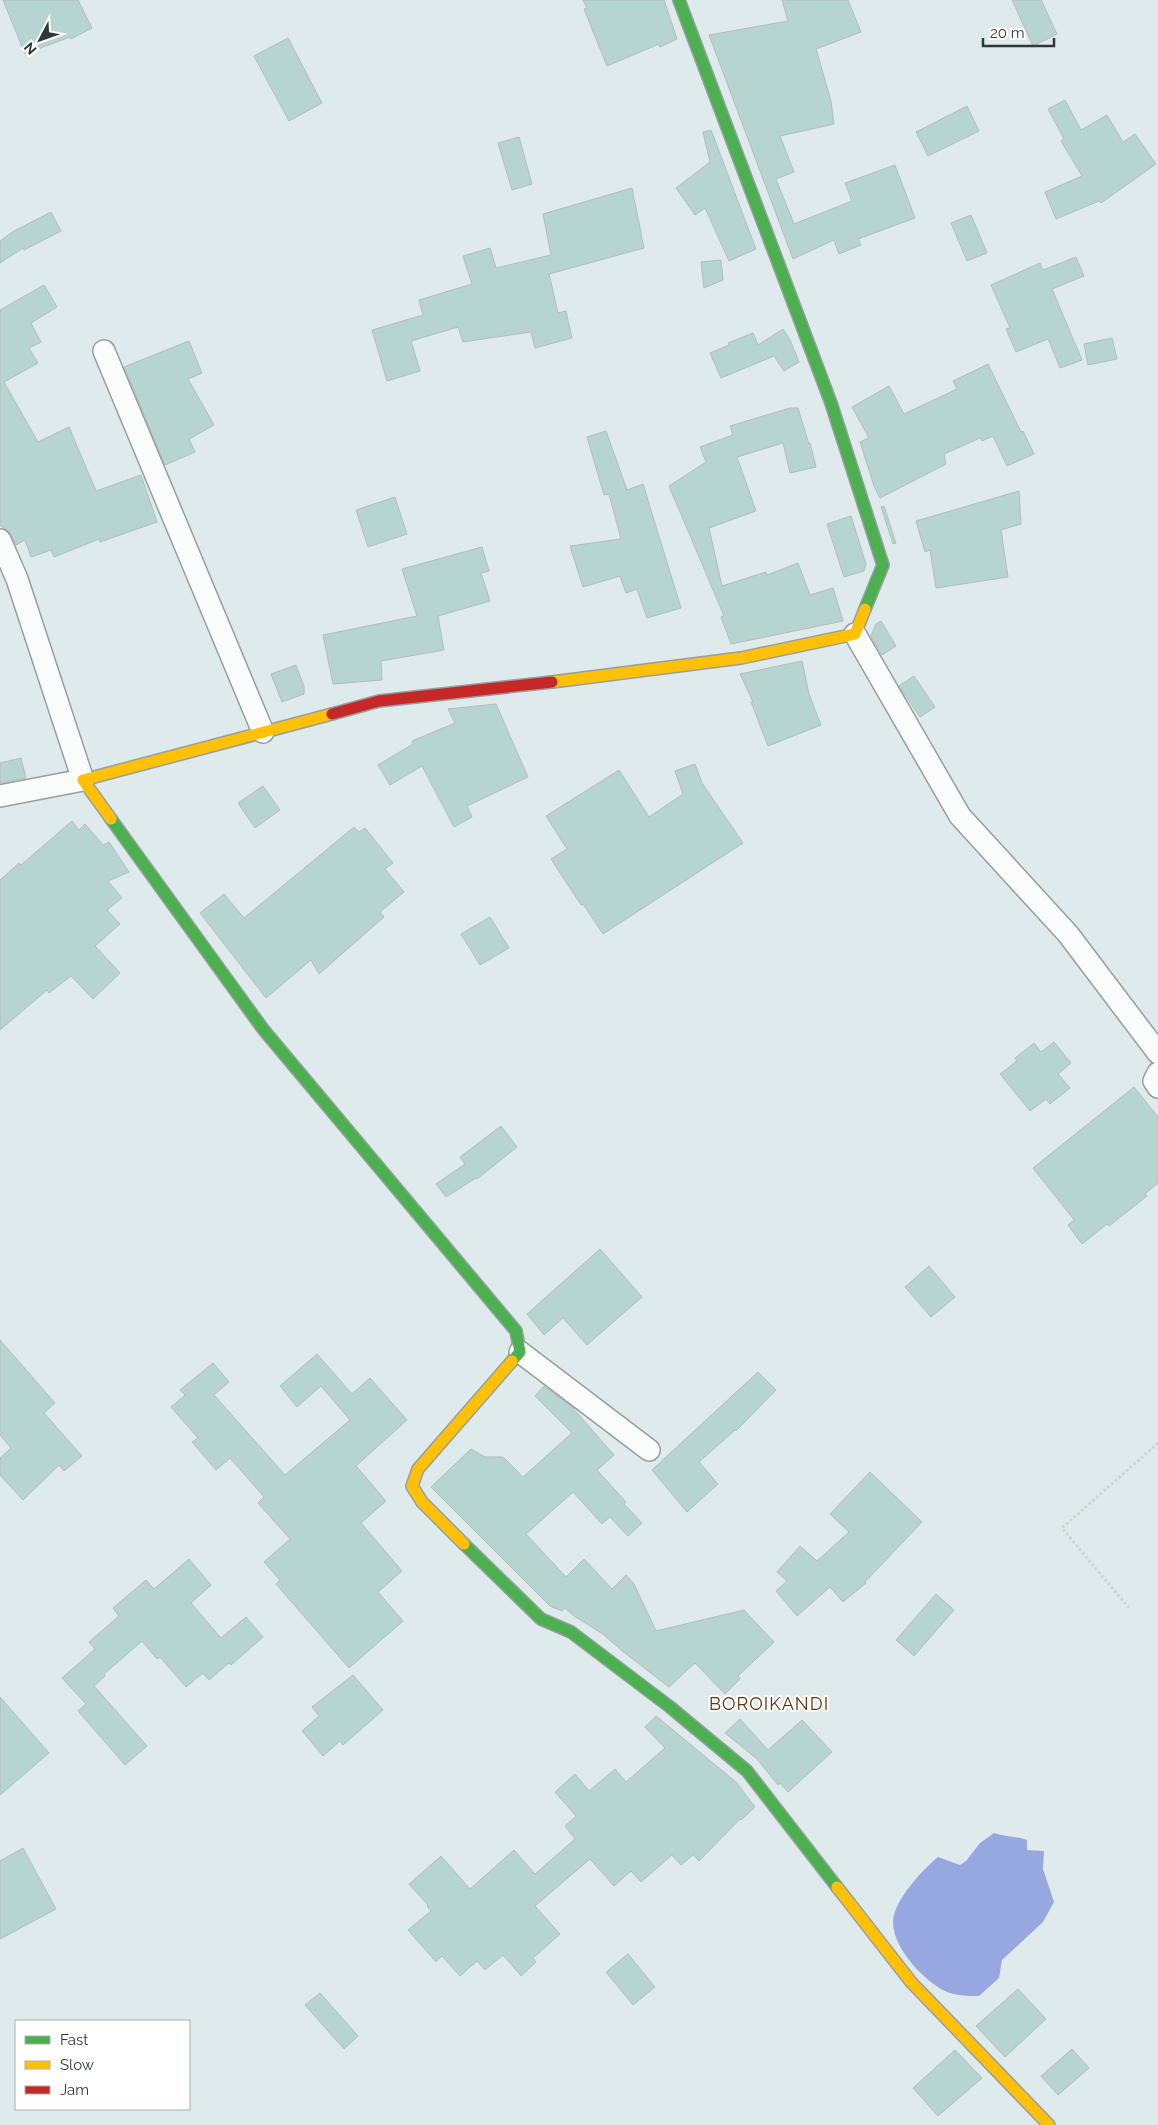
<svg xmlns="http://www.w3.org/2000/svg" width="1158" height="2125" viewBox="0 0 1158 2125" font-family="Raleway,sans-serif">
<rect width="100%" height="100%" fill="#dfeaec"/>
<path fill="#97a7df" d="M 994,1833 C 1005,1837 1016,1836 1027,1840 L 1027,1850 L 1044,1851 L 1043,1869 L 1054,1902 L 1043,1922 L 1002,1960 L 999,1978 L 979,1996 C 969,1996 955,1996 945,1991 C 923,1980 887,1943 894,1915 C 899,1896 923,1869 938,1857 L 960,1865 L 966,1861 L 980,1843 Z"/>
<g fill="#b6d5d1" stroke="#b4bcbc">
<path d="M 3,0 L 78,0 L 92,28 L 71,39 L 70,37 L 25,54 Z"/>
<path d="M 583,0 L 664,0 L 677,39 L 660,47 L 659,44 L 607,66 L 584,9 L 587,8 Z"/>
<path d="M 782,0 L 848,0 L 861,32 L 816,49 L 831,101 L 834,124 L 780,136 L 794,172 L 776,179 L 794,224 L 852,201 L 845,183 L 895,165 L 915,218 L 858,239 L 861,245 L 839,254 L 834,240 L 793,259 L 709,35 L 788,21 Z"/>
<path d="M 1012,0 L 1041,0 L 1057,34 L 1033,46 Z"/>
<path d="M 288,38 L 322,103 L 289,121 L 254,56 Z"/>
<path d="M 1065,100 L 1081,130 L 1107,115 L 1123,142 L 1135,134 L 1156,164 L 1101,203 L 1099,201 L 1056,219 L 1045,192 L 1082,176 L 1061,141 L 1064,139 L 1048,109 Z"/>
<path d="M 967,106 L 979,131 L 928,156 L 916,132 Z"/>
<path d="M 711,130 L 756,249 L 729,261 L 705,208 L 695,215 L 676,188 L 710,162 L 703,132 Z"/>
<path d="M 519,137 L 532,184 L 512,190 L 498,143 Z"/>
<path d="M 632,188 L 644,248 L 549,274 L 558,313 L 566,311 L 572,338 L 535,348 L 531,332 L 463,342 L 458,327 L 411,341 L 420,371 L 387,381 L 372,330 L 423,315 L 419,300 L 472,284 L 463,256 L 490,248 L 496,268 L 551,255 L 543,214 Z"/>
<path d="M 51,212 L 61,231 L 24,250 L 23,248 L 0,263 L 0,241 L 14,231 Z"/>
<path d="M 971,215 L 987,253 L 967,261 L 951,223 Z"/>
<path d="M 1076,257 L 1084,276 L 1052,289 L 1082,360 L 1060,368 L 1048,339 L 1016,352 L 1006,329 L 1010,328 L 991,285 L 1040,263 L 1043,270 Z"/>
<path d="M 721,260 L 723,280 L 704,288 L 701,262 Z"/>
<path d="M 44,285 L 57,307 L 31,323 L 41,342 L 29,348 L 38,363 L 4,382 L 38,442 L 69,427 L 96,491 L 141,475 L 157,522 L 100,542 L 99,539 L 54,557 L 51,550 L 31,557 L 25,540 L 16,545 L 11,535 L 0,525 L 0,310 Z"/>
<path d="M 783,329 L 790,340 L 799,362 L 784,371 L 774,356 L 721,378 L 710,353 L 729,345 L 728,343 L 753,333 L 758,345 Z"/>
<path d="M 1112,338 L 1117,359 L 1088,365 L 1084,344 Z"/>
<path d="M 189,341 L 202,373 L 188,379 L 214,425 L 189,439 L 195,452 L 165,465 L 124,367 Z"/>
<path d="M 988,364 L 1021,432 L 1023,431 L 1034,454 L 1007,466 L 993,436 L 982,441 L 980,438 L 944,454 L 946,464 L 880,498 L 874,486 L 860,442 L 869,438 L 852,407 L 889,386 L 904,414 L 957,389 L 953,381 Z"/>
<path d="M 790,408 L 798,408 L 809,444 L 810,443 L 816,467 L 790,473 L 783,443 L 737,457 L 756,511 L 709,528 L 722,586 L 766,572 L 767,575 L 798,563 L 810,595 L 833,588 L 843,621 L 731,644 L 721,617 L 724,616 L 669,486 L 706,462 L 700,447 L 733,435 L 730,426 Z"/>
<path d="M 606,431 L 627,490 L 643,484 L 681,608 L 647,618 L 637,589 L 626,593 L 620,576 L 583,587 L 570,546 L 621,539 L 609,494 L 604,495 L 587,437 Z"/>
<path d="M 1019,491 L 1021,524 L 1001,530 L 1008,577 L 936,588 L 930,550 L 925,552 L 916,521 Z"/>
<path d="M 395,497 L 407,534 L 368,547 L 356,510 Z"/>
<path d="M 884,506 L 896,543 L 893,544 L 881,507 Z"/>
<path d="M 851,516 L 866,564 L 864,571 L 844,577 L 827,524 Z"/>
<path d="M 482,547 L 489,571 L 481,573 L 490,601 L 438,616 L 444,650 L 381,661 L 382,680 L 333,684 L 323,635 L 417,616 L 402,569 Z"/>
<path d="M 881,621 L 896,646 L 882,655 L 871,636 L 876,624 Z"/>
<path d="M 802,661 L 809,694 L 821,725 L 768,746 L 751,702 L 753,702 L 740,674 Z"/>
<path d="M 296,665 L 304,686 L 304,694 L 282,702 L 271,674 Z"/>
<path d="M 914,676 L 935,707 L 920,717 L 899,686 Z"/>
<path d="M 496,704 L 528,777 L 467,806 L 472,817 L 454,827 L 422,766 L 390,785 L 378,765 L 413,744 L 412,741 L 455,723 L 448,709 Z"/>
<path d="M 21,758 L 26,778 L 0,783 L 0,763 Z"/>
<path d="M 695,764 L 702,783 L 743,843 L 603,934 L 583,904 L 581,905 L 551,859 L 567,849 L 546,816 L 619,770 L 649,817 L 683,794 L 675,771 Z"/>
<path d="M 263,786 L 280,810 L 255,828 L 238,803 Z"/>
<path d="M 72,821 L 79,830 L 85,824 L 103,845 L 109,842 L 129,872 L 108,881 L 122,898 L 107,910 L 120,924 L 95,946 L 120,973 L 93,999 L 71,976 L 49,993 L 47,990 L 0,1030 L 0,880 L 19,863 L 21,865 Z"/>
<path d="M 354,827 L 359,832 L 365,828 L 393,863 L 385,869 L 404,892 L 380,912 L 384,917 L 319,974 L 311,960 L 266,998 L 200,913 L 224,894 L 244,918 Z"/>
<path d="M 490,917 L 509,948 L 480,965 L 461,934 Z"/>
<path d="M 1054,1042 L 1071,1063 L 1058,1074 L 1070,1088 L 1050,1104 L 1046,1099 L 1030,1111 L 1000,1074 L 1017,1061 L 1015,1058 L 1034,1043 L 1041,1052 Z"/>
<path d="M 1134,1087 L 1158,1117 L 1158,1183 L 1145,1194 L 1147,1196 L 1109,1226 L 1107,1224 L 1082,1244 L 1068,1225 L 1074,1220 L 1033,1168 Z"/>
<path d="M 501,1126 L 517,1147 L 477,1179 L 476,1178 L 446,1197 L 436,1184 L 465,1164 L 460,1157 Z"/>
<path d="M 600,1249 L 642,1297 L 587,1345 L 563,1318 L 544,1335 L 527,1314 Z"/>
<path d="M 929,1266 L 955,1297 L 931,1317 L 905,1287 Z"/>
<path d="M 0,1340 L 55,1403 L 44,1413 L 82,1456 L 64,1471 L 59,1465 L 23,1500 L 0,1475 L 0,1458 L 11,1448 L 0,1435 Z"/>
<path d="M 317,1354 L 352,1394 L 370,1378 L 407,1420 L 356,1466 L 386,1501 L 361,1523 L 402,1571 L 378,1592 L 403,1621 L 349,1668 L 276,1584 L 280,1580 L 264,1562 L 290,1539 L 258,1503 L 264,1497 L 230,1458 L 216,1470 L 192,1442 L 198,1438 L 171,1407 L 185,1395 L 180,1390 L 213,1363 L 229,1382 L 214,1395 L 285,1475 L 350,1420 L 321,1386 L 297,1407 L 280,1386 Z"/>
<path d="M 758,1372 L 776,1390 L 736,1431 L 735,1430 L 699,1462 L 718,1484 L 687,1512 L 652,1470 Z"/>
<path d="M 544,1386 L 572,1407 L 614,1455 L 597,1470 L 626,1502 L 624,1504 L 642,1523 L 628,1536 L 610,1517 L 602,1524 L 573,1492 L 526,1534 L 566,1577 L 584,1559 L 612,1589 L 626,1575 L 634,1584 L 656,1631 L 744,1610 L 774,1642 L 738,1676 L 740,1679 L 725,1694 L 695,1663 L 669,1687 L 621,1650 L 603,1634 L 574,1616 L 565,1608 L 562,1611 L 550,1606 L 431,1487 L 471,1449 L 485,1457 L 503,1457 L 523,1477 L 572,1433 L 535,1396 Z"/>
<path d="M 870,1472 L 922,1522 L 865,1582 L 866,1583 L 843,1602 L 830,1587 L 797,1616 L 776,1591 L 787,1581 L 777,1572 L 800,1546 L 817,1561 L 849,1532 L 830,1514 Z"/>
<path d="M 189,1559 L 211,1585 L 191,1603 L 221,1638 L 246,1617 L 263,1637 L 231,1665 L 229,1663 L 209,1680 L 203,1673 L 186,1687 L 160,1657 L 157,1659 L 142,1641 L 104,1674 L 105,1676 L 94,1686 L 147,1746 L 125,1765 L 78,1711 L 86,1704 L 62,1678 L 95,1649 L 89,1642 L 119,1616 L 113,1608 L 146,1580 L 154,1589 Z"/>
<path d="M 936,1594 L 954,1610 L 914,1656 L 896,1640 Z"/>
<path d="M 353,1675 L 383,1710 L 343,1745 L 340,1741 L 323,1756 L 302,1731 L 319,1716 L 312,1707 Z"/>
<path d="M 0,1697 L 49,1753 L 0,1795 Z"/>
<path d="M 656,1716 L 736,1782 L 755,1807 L 741,1820 L 740,1819 L 699,1861 L 693,1855 L 681,1865 L 672,1855 L 641,1882 L 631,1871 L 614,1886 L 590,1859 L 535,1906 L 560,1934 L 533,1958 L 536,1962 L 521,1976 L 503,1955 L 485,1970 L 477,1961 L 460,1976 L 442,1956 L 436,1962 L 408,1930 L 431,1911 L 427,1906 L 428,1905 L 409,1884 L 441,1856 L 470,1889 L 514,1850 L 535,1874 L 575,1839 L 565,1826 L 576,1816 L 555,1792 L 575,1774 L 589,1791 L 615,1769 L 626,1782 L 665,1748 L 645,1727 Z"/>
<path d="M 740,1719 L 768,1750 L 802,1720 L 832,1752 L 788,1792 L 780,1783 L 778,1785 L 757,1759 L 725,1733 Z"/>
<path d="M 23,1848 L 56,1909 L 0,1939 L 0,1861 Z"/>
<path d="M 628,1954 L 655,1987 L 633,2005 L 606,1972 Z"/>
<path d="M 1018,1989 L 1046,2019 L 1005,2057 L 976,2026 Z"/>
<path d="M 320,1993 L 358,2036 L 344,2049 L 305,2005 Z"/>
<path d="M 1072,2049 L 1089,2068 L 1058,2095 L 1041,2076 Z"/>
<path d="M 955,2050 L 982,2078 L 938,2116 L 913,2088 Z"/>
</g>
<g fill="none" stroke-linecap="round" stroke-linejoin="round">
<g stroke="#969ea0" stroke-width="24">
<g id="street">
<path d="M 104,351 L 263,732"/>
<path d="M 0,540 L 17,579 L 83,780 L 0,796"/>
<path d="M 855,634 L 960,816 L 1068,934 L 1158,1053"/>
<path d="M 1158,1073 L 1154,1081 L 1158,1087"/>
<path d="M 520,1352 L 649,1450"/>
</g>
</g>
<g stroke="#969ea0" stroke-width="14">
<g id="fast">
<path d="M 679,0 L 831,403 L 883,565 L 865,609"/>
<path d="M 111,819 L 263,1029 L 516,1331 L 520,1352 L 512,1361"/>
<path d="M 464,1544 L 541,1619 L 571,1632 L 670,1707 L 747,1771 L 837,1887"/>
</g>
</g>
<g stroke="#969ea0" stroke-width="14">
<g id="slow">
<path d="M 552,682 L 741,658 L 855,634 L 865,609"/>
<path d="M 111,819 L 83,780 L 332,714"/>
<path d="M 464,1544 L 422,1502 L 412,1486 L 418,1469 L 512,1361"/>
<path d="M 837,1887 L 911,1982 L 1049,2125"/>
</g>
</g>
<g stroke="#969ea0" stroke-width="14">
<path id="jam" d="M 332,714 L 379,701 L 552,682"/>
</g>
<path stroke="#d0d3d3" stroke-width="3" stroke-dasharray="2.5 2.5" stroke-linecap="butt" d="M 1129,1608 L 1062,1528 L 1158,1443"/>
<use href="#street" stroke="#fafcfc" stroke-width="21"/>
<use href="#fast" stroke="#4caf50" stroke-width="11"/>
<use href="#slow" stroke="#ffc107" stroke-width="11"/>
<use href="#jam" stroke="#c62828" stroke-width="11"/>
</g>
<g text-anchor="middle" stroke-width="4" stroke-linejoin="round" paint-order="stroke">
<g font-size="18" letter-spacing="1" fill="#5f330d" stroke="#fff">
<text x="769" y="1710">BOROIKANDI</text>
</g>
</g>
<rect x="15" y="2020" width="175" height="90" fill="#ffffff" stroke="#acafb0"/>
<rect x="25" y="2036" width="25" height="8" fill="#4caf50" stroke="#acafb0"/>
<text x="60" y="2045" font-size="15" fill="#2f3739">Fast</text>
<rect x="25" y="2061" width="25" height="8" fill="#ffc107" stroke="#acafb0"/>
<text x="60" y="2070" font-size="15" fill="#2f3739">Slow</text>
<rect x="25" y="2086" width="25" height="8" fill="#c62828" stroke="#acafb0"/>
<text x="60" y="2095" font-size="15" fill="#2f3739">Jam</text>
<g transform="translate(40 40) rotate(229)" stroke="#ffffff" stroke-width="4" paint-order="stroke">
<path d="M0-4L9 19L0 12L-9 19Z" fill="#2f3739"/>
<text y="-8" font-size="14" font-weight="bold" text-anchor="middle" fill="#2f3739">N</text>
</g>
<path d="M983 38v8h71v-8" fill="none" stroke="#2f3739" stroke-width="2.5"/>
<text x="990" y="38" font-size="15" fill="#2f3739" stroke="#ffffff" stroke-width="4" paint-order="stroke">20 m</text>
</svg>
